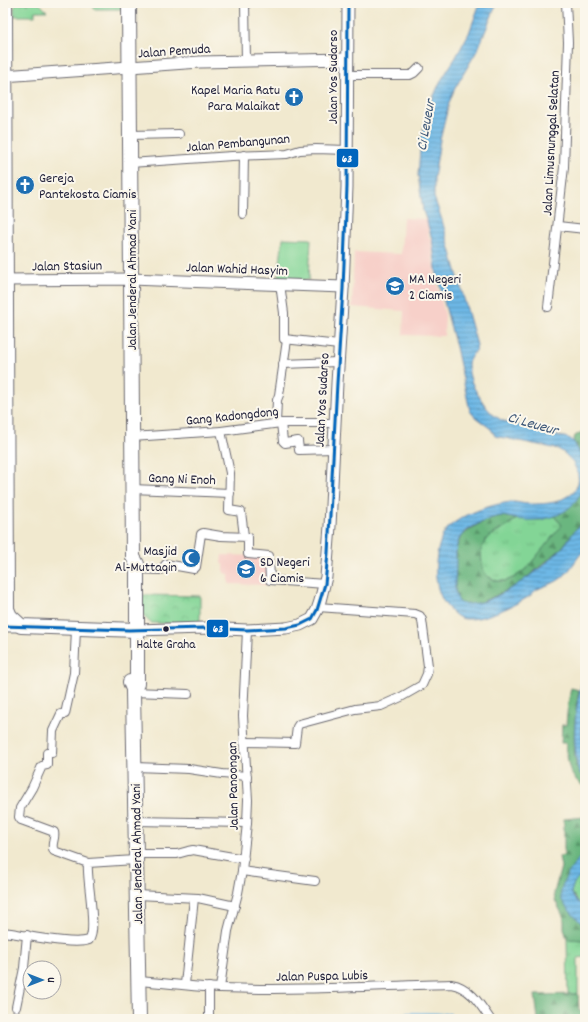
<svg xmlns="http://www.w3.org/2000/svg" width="588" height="1022" viewBox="0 0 588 1022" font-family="Dekko,sans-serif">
<defs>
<pattern id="grass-tufts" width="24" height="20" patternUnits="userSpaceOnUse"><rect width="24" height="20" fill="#83d596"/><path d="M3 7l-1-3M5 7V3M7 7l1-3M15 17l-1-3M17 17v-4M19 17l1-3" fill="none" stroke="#71b782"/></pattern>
<pattern id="forest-firs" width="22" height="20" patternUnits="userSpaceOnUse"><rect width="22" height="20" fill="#6ab67f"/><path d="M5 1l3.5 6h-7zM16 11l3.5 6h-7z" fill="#579469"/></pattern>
<pattern id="park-crowns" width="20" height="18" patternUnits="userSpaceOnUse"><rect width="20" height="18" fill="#83d596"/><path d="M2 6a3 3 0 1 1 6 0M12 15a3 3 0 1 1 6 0" fill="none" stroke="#71b782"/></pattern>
<pattern id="water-rules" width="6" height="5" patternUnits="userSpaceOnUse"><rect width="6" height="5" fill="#6db8e6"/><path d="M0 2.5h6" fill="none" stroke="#5995bc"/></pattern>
</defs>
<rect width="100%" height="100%" fill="#fbf7ec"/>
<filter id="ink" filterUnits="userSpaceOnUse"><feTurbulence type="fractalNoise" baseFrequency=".025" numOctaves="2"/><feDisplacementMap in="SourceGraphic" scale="8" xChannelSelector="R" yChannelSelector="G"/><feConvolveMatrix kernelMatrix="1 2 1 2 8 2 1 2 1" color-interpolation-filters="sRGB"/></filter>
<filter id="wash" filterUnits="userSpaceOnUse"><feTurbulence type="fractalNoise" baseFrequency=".012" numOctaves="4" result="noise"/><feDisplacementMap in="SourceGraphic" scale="16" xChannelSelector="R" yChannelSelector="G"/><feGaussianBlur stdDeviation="0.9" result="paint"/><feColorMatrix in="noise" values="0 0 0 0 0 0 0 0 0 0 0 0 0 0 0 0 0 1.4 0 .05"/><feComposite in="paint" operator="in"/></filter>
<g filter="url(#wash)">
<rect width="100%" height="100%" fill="#f1e9cf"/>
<g fill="#f7d0c9">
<path d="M 403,218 L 425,219 L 427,222 L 429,237 L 431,241 L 435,276 L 445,315 L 444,336 L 403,335 L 404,311 L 352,307 L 354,252 L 401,254 Z"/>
<path d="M 222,555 L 268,556 L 269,585 L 229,584 L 229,574 L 224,573 L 224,564 L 221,564 Z"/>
</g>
<g fill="url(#grass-tufts)" stroke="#527c68">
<path d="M 554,516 L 562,525 L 538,556 L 527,568 L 515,577 L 506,581 L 497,581 L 487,576 L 482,567 L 481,550 L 486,539 L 517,519 L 541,520 Z"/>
<path d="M 585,872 L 585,900 L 581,905 L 571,892 L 574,883 Z"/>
<path d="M 567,939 L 585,940 L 585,957 L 578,958 L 578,994 L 568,994 Z"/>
</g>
<g fill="url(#forest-firs)" stroke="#466c5d">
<path d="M 583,431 L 585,432 L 585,500 L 582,504 L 585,509 L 585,522 L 579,525 L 561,549 L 519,584 L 495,596 L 476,604 L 465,605 L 460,603 L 457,600 L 455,592 L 455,552 L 461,536 L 477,525 L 491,518 L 502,516 L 517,519 L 486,539 L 481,550 L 482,567 L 487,576 L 497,581 L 506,581 L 515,577 L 527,568 L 562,525 L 554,516 C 580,505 588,480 580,452 C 578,448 575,445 573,441 L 575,436 Z"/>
<path d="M 571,688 L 579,690 C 576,708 567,768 585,778 L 585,787 C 567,776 568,763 566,743 L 561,743 L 562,725 L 566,725 L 568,703 Z"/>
<path d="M 585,817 L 585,852 L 570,872 L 562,887 L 565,904 L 585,927 L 585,940 L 567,939 L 564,928 L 564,918 L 555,900 L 554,893 L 561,867 L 559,857 L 564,854 L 564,819 Z"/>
<path d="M 578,994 L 579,1010 L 585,1011 L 585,1019 L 538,1019 L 535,995 Z"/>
</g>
<g fill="url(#park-crowns)" stroke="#527c68">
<path d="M 17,3 L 39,3 L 47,11 L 35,11 L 35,16 L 14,16 L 14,8 Z"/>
<path d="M 94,3 L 119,3 L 122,9 L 94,9 Z"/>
<path d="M 142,595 L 200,596 L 200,624 L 151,623 C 139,614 142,608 142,595 Z"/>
</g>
<path fill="#83d596" stroke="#527c68" d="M 283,238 L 311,239 L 309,280 L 278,279 Z"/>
<g fill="url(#water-rules)" stroke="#486d90">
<path d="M 480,3 L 497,3 L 478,49 L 454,90 L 449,103 L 440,140 L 434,178 L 434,197 L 442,220 L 477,345 C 476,352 469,357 468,364 C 468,373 472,385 477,393 C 482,401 489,413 498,418 C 502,421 507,422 512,423 C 525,427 537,431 550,434 C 555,436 562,436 568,438 C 572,439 574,442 576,446 C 585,461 587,475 581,492 C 570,517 541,523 516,519 C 511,518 506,516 501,516 C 491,517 468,527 461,536 C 455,544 456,556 456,565 C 456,578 452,592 460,603 C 487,612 543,568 561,549 C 570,540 573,528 585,522 C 585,529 587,543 585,549 C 584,552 581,554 579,556 C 572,566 566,577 555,582 C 550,585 543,586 538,589 C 535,590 533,593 531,595 C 517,605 483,620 467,619 C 459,619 454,614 449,609 C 432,590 433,560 442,537 C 450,517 493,503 513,502 C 518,502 523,504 528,504 C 538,504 549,504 558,501 C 563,499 570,495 574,491 C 586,477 571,456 558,449 L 495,436 L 491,429 L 475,417 L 470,411 L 456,347 L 437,275 L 432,239 L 427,222 L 423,211 L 418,175 L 421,138 L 429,107 L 440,82 L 456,57 L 469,33 Z"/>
<path d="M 585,670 L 585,699 L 582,714 L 582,735 L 585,748 L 585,778 C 577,774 577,765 576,756 C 572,727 577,698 585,670 Z"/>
<path d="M 585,852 L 585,872 L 574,883 L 571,892 L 574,898 L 585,908 L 585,927 C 579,920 564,907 561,898 C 558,885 576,860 585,852 Z"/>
</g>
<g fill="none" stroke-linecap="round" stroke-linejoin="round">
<path stroke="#6db8e6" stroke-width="2" d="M 403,1019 L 404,1014 L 408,1013 L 450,1014"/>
</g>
</g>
<g filter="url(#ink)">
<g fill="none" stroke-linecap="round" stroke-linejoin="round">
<g stroke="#6a686f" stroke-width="10">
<g id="street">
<path d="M 245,3 L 246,61"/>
<path d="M 347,75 L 410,75 L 414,73 L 419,68"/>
<path d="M 129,135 L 179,134"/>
<path d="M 130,163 L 232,156 L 287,154 L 300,150 L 316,149 L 347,150"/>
<path d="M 243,214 L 244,155"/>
<path d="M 558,226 L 585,229"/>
<path d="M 280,284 L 284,313 L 284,339 L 339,345"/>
<path d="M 548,307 L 564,167 L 568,42 L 566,3"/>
<path d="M 283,364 L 338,362"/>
<path d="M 276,423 L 277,400 L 279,395 L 287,340"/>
<path d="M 281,423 L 283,441 L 285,443 L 298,441 L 299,450 L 334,449"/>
<path d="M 221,431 L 230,473 L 229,510 L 241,512 L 244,536"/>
<path d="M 132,437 L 221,431 L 281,423 L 335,423"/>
<path d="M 132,489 L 230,493"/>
<path d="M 137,569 L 161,570 L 166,564 L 194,569 L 196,567 L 201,534 L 203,533 L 221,536 L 248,537 L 248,554 L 269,556 L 270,580 L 325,584"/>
<path d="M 76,629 L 74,673 L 65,714 L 61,714 L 53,731 L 52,753 L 47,753 L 47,765 L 42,766 L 32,788 L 20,808 L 19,817 L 21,820 L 24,821 L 54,832 C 56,838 50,845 54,851 L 88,863"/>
<path d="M 133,692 L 188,694"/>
<path d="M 244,742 L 295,743 L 297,727 L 299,724 L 355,709 L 381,706 L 401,697 L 422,685 L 427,674 L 428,666 L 422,620 L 420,616 L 415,614 L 318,607"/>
<path d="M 135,767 L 189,769 L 222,774 L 247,776"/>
<path d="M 135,821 L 247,823"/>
<path d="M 135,854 L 177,854 L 188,851 L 193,850 L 244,859"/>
<path d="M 242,871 L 315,881"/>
<path d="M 137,895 L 198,898 L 235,906"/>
<path d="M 3,932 C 22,934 73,946 89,940 C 98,931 86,878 88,863 L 135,860"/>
<path d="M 139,981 C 166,983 194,987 221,988 C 298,991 375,986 451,984 C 470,987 480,1004 490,1019"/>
<path d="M 185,984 L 194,898"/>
<path d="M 209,987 L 209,1019"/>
<path d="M 220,988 L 228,931 L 238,893 L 242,871 L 247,823 L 248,800 L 243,716 L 247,630"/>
<path d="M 16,1007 L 24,968 L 27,935"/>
</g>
</g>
<g stroke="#6a686f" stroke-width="13">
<g id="secondary">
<path d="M 3,76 L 200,62 L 347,59"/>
<path d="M 3,280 L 131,279 L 343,287"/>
<path d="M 3,626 L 21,626"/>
<path d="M 137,630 L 204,628 L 247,630 L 286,628 L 300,625 L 312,619 L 317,610 L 320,601 L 326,577 L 330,526 L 337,383 L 343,289 L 347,187 L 348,3"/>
</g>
</g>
<g stroke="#6a686f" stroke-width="16">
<g id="highway">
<path d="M 5,3 L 7,609 L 10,616 L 21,626 L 137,630"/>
<path d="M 129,3 L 133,557 L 137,564 L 137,684 L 133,689"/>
<path d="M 130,682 L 133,689 L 133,692 L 139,1019"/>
</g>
</g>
<use href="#street" stroke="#fff" stroke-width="8"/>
<use href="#secondary" stroke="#fff" stroke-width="11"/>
<use href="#highway" stroke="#fff" stroke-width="14"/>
<g stroke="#fbf7ec" stroke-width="6">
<path id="bus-1" d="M 3,626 L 129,630 L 204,628 L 247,630 L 286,628 L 300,625 L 312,619 L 317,610 L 325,584 L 328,553 L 337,383 L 343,289 L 347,187 L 348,3"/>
</g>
<use href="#bus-1" stroke="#0065bd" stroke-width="3"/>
</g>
</g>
<defs>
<g id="church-disc" transform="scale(1)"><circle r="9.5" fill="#1f6fb2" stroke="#fbf7ec"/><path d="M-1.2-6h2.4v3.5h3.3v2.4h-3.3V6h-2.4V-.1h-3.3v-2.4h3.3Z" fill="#fff"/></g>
<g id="school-disc" transform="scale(1)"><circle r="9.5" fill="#1f6fb2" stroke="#fbf7ec"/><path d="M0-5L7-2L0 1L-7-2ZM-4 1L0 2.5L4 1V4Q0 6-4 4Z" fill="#fff"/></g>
<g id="mosque-disc" transform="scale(1)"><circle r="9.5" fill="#1f6fb2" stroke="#fbf7ec"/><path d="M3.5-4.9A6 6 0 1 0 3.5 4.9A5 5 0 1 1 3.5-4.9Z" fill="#fff"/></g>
</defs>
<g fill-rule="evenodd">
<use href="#church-disc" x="294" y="97"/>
<use href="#church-disc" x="25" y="185"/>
<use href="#school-disc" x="395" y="286"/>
<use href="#mosque-disc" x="191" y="558"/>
<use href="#school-disc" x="246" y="569"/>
</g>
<circle fill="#22223b" stroke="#fbf7ec" stroke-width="1.5" cx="166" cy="629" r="3.5"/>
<g text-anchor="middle" stroke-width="4" stroke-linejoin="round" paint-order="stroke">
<g font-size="13" fill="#22223b" stroke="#fbf7ec">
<text x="166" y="648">Halte Graha</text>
</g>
<g font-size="14" fill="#22223b" stroke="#fbf7ec">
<text transform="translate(174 50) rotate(-4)" y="5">Jalan Pemuda</text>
<text transform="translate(332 77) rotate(-90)" y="5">Jalan Yos Sudarso</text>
<text transform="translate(238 142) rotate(-5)" y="5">Jalan Pembangunan</text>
<text transform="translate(550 143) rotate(-87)" y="5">Jalan Limusnunggal Selatan</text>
<text transform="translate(67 265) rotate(-1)" y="5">Jalan Stasiun</text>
<text transform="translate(237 268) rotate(2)" y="5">Jalan Wahid Hasyim</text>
<text transform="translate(131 280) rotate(-90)" y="5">Jalan Jenderal Ahmad Yani</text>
<text transform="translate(321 400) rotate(-87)" y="5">Jalan Yos Sudarso</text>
<text transform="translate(232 415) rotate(-6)" y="5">Gang Kadongdong</text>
<text transform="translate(182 478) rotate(2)" y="5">Gang Ni Enoh</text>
<text transform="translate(232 786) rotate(-91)" y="5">Jalan Panoongan</text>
<text transform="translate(136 854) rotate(-91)" y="5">Jalan Jenderal Ahmad Yani</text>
<text transform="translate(322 975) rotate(-1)" y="5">Jalan Puspa Lubis</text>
</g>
<g font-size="14" fill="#22223b" stroke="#fbf7ec" text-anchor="start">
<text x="280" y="94" text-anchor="end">Kapel Maria Ratu<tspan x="280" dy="16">Para Malaikat</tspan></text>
<text x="39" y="182">Gereja<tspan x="39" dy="16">Pantekosta Ciamis</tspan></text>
<text x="409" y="283">MA Negeri<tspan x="409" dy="16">2 Ciamis</tspan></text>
<text x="177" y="555" text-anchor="end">Masjid<tspan x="177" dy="16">Al-Muttaqin</tspan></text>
<text x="260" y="566">SD Negeri<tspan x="260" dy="16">6 Ciamis</tspan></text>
</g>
<g font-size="15" font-style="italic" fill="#3c5677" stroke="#fbf7ec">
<text transform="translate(425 125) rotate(-80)" y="5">Ci Leueur</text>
<text transform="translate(533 423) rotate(16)" y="5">Ci Leueur</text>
</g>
</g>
<g stroke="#fbf7ec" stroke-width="1.5">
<rect x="336" y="148" width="23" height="20" rx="4" fill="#0065bd"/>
<rect x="206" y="619" width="23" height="19" rx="4" fill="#0065bd"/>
</g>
<g font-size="11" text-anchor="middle" font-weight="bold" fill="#fff">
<text x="347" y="162">63</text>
<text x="218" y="632">63</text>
</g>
<rect width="588" height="1022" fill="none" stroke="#fbf7ec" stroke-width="16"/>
<g transform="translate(42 980) rotate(90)"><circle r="19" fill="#fbf7ec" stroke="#a4a2a5"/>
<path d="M0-3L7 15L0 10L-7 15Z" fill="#1f6fb2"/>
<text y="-6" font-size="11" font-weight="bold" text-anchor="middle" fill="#22223b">U</text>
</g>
</svg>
